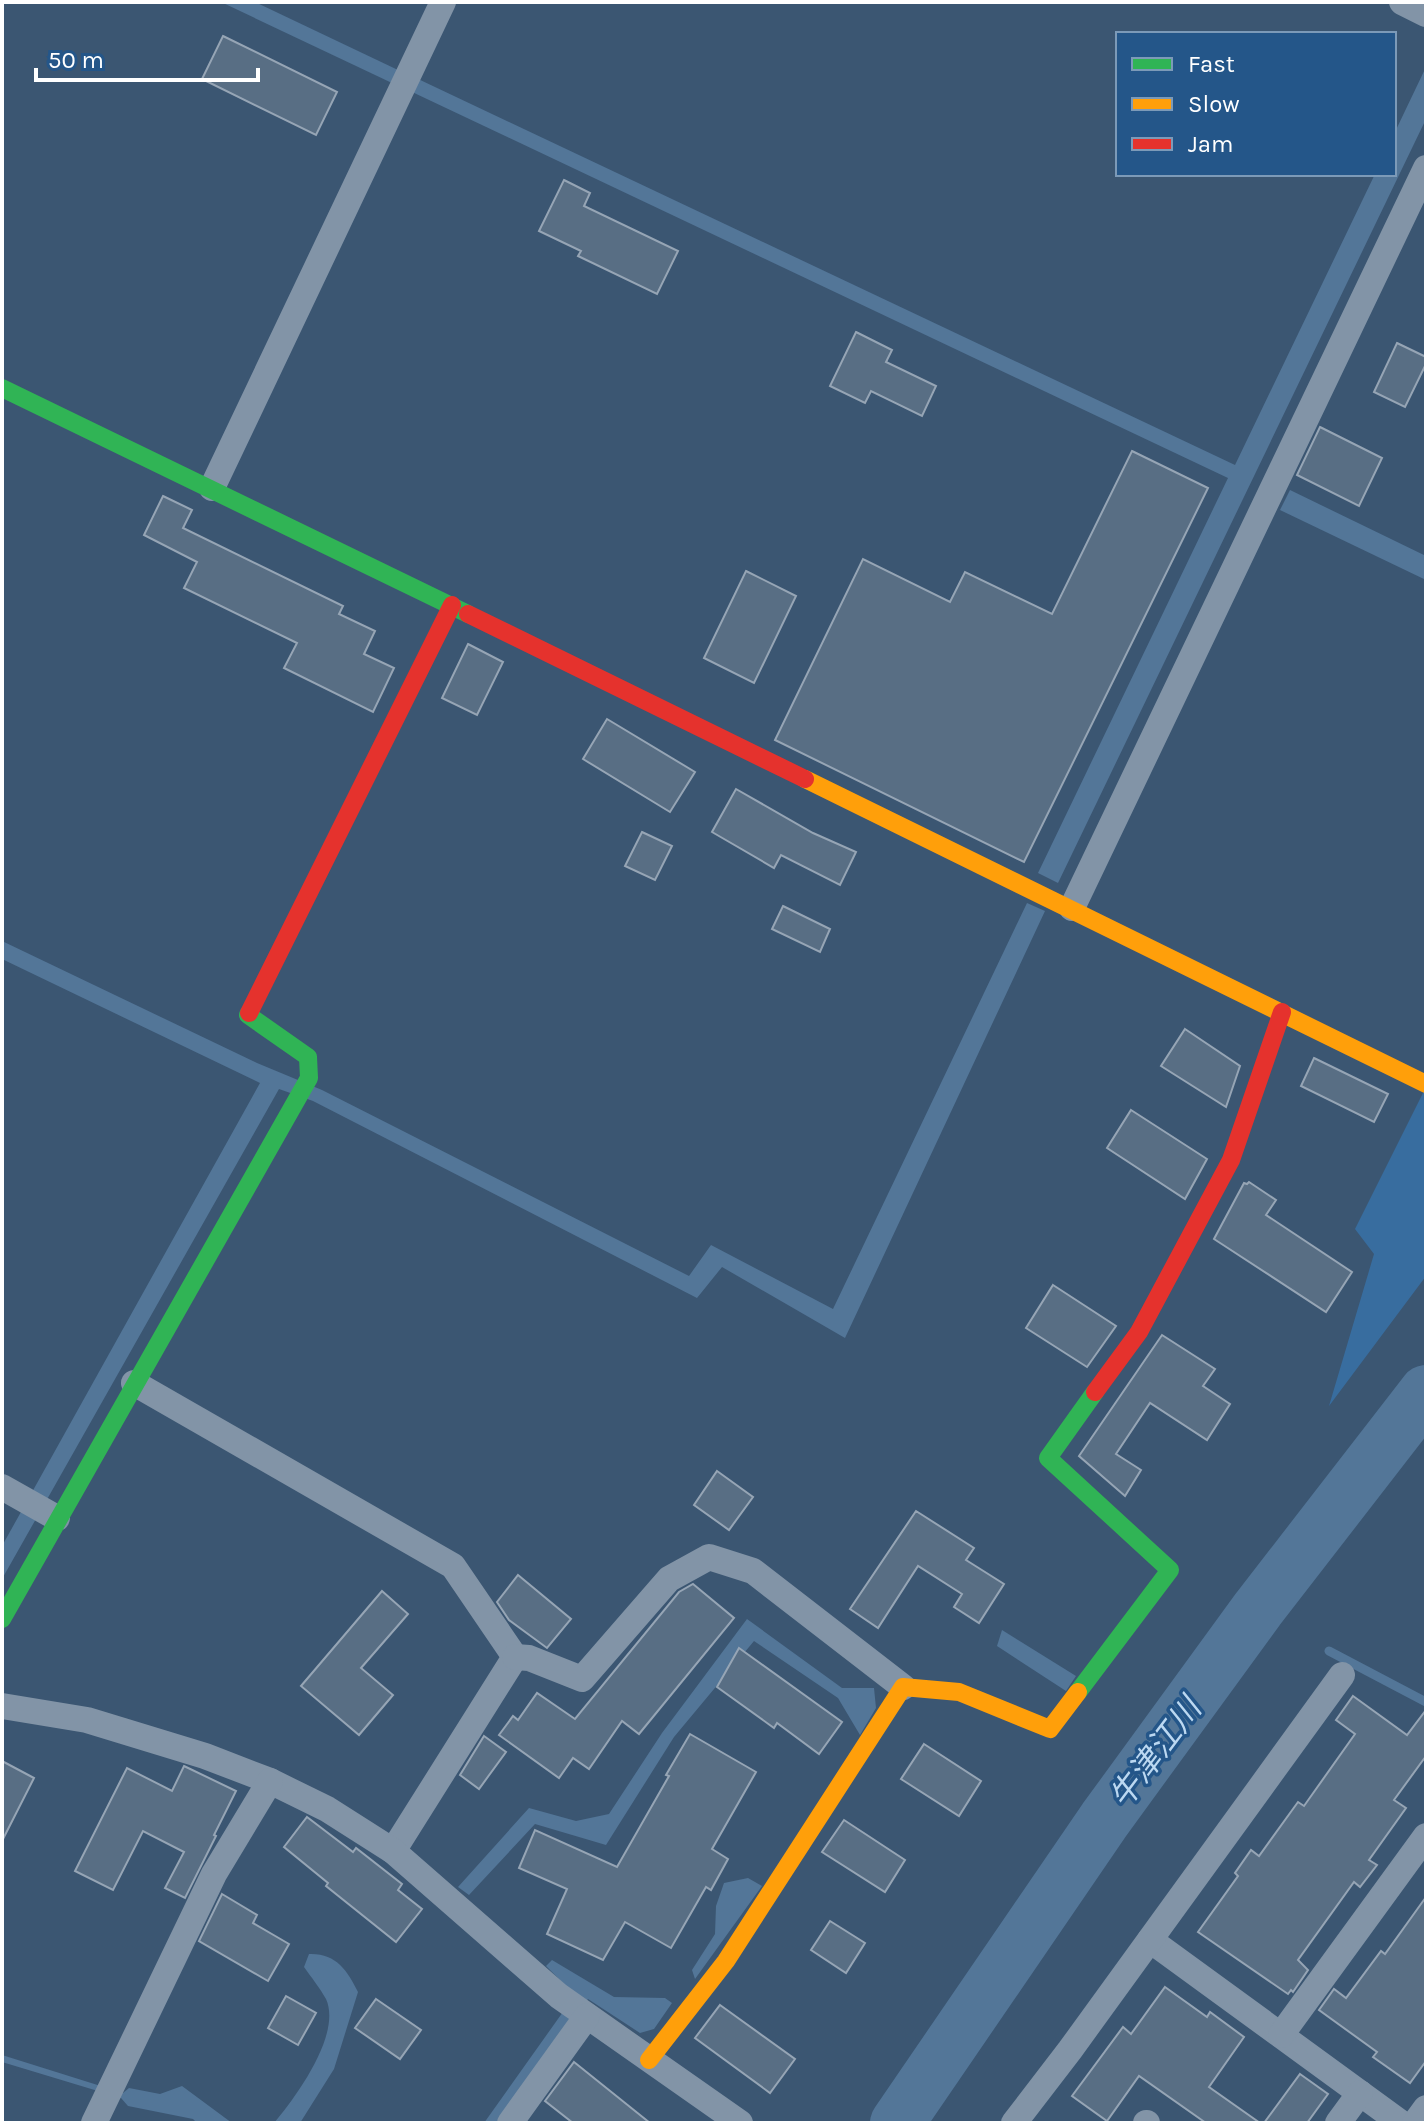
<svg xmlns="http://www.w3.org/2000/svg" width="1428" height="2125" viewBox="0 0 1428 2125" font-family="Karla,'Noto Sans JP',sans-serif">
<rect width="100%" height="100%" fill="#3b5672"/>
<path fill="#386d9f" d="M 1426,1087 L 1426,1276 L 1329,1406 L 1374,1254 L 1355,1229 Z"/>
<g fill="#537698">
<path d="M 221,2 L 255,2 L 398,70 L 392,83 Z"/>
<path d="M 1426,67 L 1426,119 L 1058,883 L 1038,873 L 1228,478 L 410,91 L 416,78 L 1235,465 L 1375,174 L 1394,174 L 1394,134 Z"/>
<path d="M 1290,490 L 1426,556 L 1426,580 L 1280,510 Z"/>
<path d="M 1027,903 L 1045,911 L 845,1338 L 722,1267 L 697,1298 L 313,1101 L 279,1089 L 2,1579 L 2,1546 L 260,1083 L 2,959 L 2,941 L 257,1063 L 322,1090 L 689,1276 L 711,1245 L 833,1309 Z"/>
<path d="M 747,1619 L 842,1688 L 874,1688 L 876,1708 L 860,1735 L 838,1698 L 754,1641 L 674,1737 L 606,1845 L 535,1824 L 469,1895 L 458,1887 L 529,1808 L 576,1821 L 609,1814 L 662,1733 Z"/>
<path d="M 1002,1630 L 1076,1676 L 1066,1691 L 997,1646 Z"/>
<path d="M 748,1878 L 762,1886 L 695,1979 L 692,1970 L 715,1934 L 716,1906 L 724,1883 Z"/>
<path d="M 309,1954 C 336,1953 347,1970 358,1992 L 334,2069 L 300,2123 L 274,2123 C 296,2097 342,2034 326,1999 C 320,1988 311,1977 304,1967 Z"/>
<path d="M 552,1960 L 614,1997 L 665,1998 L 672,2003 L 654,2029 L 640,2033 L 588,1999 L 497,2123 L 484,2123 L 575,1995 L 546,1966 Z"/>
<path d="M 2,2055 L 123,2093 L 129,2088 L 160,2094 L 182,2086 L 232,2123 L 197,2123 L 193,2119 L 128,2106 L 121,2098 L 2,2062 Z"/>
</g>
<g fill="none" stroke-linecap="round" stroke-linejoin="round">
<path stroke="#537698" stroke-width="9" d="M 1329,1651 L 1426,1702"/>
<path stroke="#537698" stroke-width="54" d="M 897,2123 L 1105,1819 L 1258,1609 L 1426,1392"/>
</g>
<g fill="#586e84" stroke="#96a5b5" stroke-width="2">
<path d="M 223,36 L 337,92 L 316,135 L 202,79 Z"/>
<path d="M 564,180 L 590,193 L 584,206 L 678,251 L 657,294 L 578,256 L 581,251 L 539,231 Z"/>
<path d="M 856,332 L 892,350 L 886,362 L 936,386 L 922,416 L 871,391 L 865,403 L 830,386 Z"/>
<path d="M 1397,343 L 1426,357 L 1426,364 L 1405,407 L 1374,392 Z"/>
<path d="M 1320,427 L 1382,458 L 1359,506 L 1297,475 Z"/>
<path d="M 1132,451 L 1208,488 L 1024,862 L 775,740 L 863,559 L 950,602 L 965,572 L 1052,614 Z"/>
<path d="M 163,496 L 192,510 L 183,528 L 343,606 L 339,614 L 375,631 L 364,654 L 394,668 L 373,712 L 284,668 L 297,643 L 184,588 L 197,562 L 144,535 Z"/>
<path d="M 746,571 L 796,596 L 754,683 L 704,658 Z"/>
<path d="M 468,644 L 503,662 L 477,715 L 442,698 Z"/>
<path d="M 607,719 L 695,772 L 670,812 L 583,759 Z"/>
<path d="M 736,789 L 813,833 L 856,852 L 840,885 L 781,855 L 774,868 L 712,832 Z"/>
<path d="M 642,832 L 672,846 L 655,880 L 625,866 Z"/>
<path d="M 783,906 L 830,929 L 820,952 L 772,929 Z"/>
<path d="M 1185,1029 L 1240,1066 L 1226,1107 L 1161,1066 Z"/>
<path d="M 1314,1058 L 1388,1094 L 1374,1122 L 1301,1086 Z"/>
<path d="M 1131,1110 L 1207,1159 L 1185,1199 L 1107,1148 Z"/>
<path d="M 1249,1182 L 1276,1200 L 1266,1215 L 1352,1272 L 1326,1312 L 1214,1239 L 1244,1183 L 1247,1184 Z"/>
<path d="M 1053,1285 L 1116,1326 L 1087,1367 L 1026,1328 Z"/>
<path d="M 1162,1335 L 1215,1369 L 1203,1386 L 1230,1404 L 1207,1440 L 1150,1403 L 1116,1454 L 1141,1470 L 1125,1496 L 1079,1456 Z"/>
<path d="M 717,1471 L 753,1497 L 729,1530 L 694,1505 Z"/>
<path d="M 916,1511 L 974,1548 L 966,1560 L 1004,1584 L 979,1623 L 954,1607 L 962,1594 L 918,1566 L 878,1628 L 850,1609 Z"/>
<path d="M 518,1575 L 571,1619 L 547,1648 L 509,1620 L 497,1602 Z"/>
<path d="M 693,1584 L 734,1618 L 639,1734 L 622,1721 L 589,1769 L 573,1758 L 559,1778 L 499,1735 L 513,1716 L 518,1720 L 537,1693 L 575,1719 L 679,1592 Z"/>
<path d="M 382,1591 L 408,1614 L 361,1668 L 393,1695 L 359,1735 L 301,1686 Z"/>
<path d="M 739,1648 L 842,1722 L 819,1754 L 777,1723 L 774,1728 L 717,1687 Z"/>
<path d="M 1353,1696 L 1407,1735 L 1426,1710 L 1426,1756 L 1394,1800 L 1406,1808 L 1369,1860 L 1377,1865 L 1360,1887 L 1354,1882 L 1298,1960 L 1308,1970 L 1293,1992 L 1291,1990 L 1288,1994 L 1198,1932 L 1238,1876 L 1235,1873 L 1251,1850 L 1259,1856 L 1298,1802 L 1304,1806 L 1355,1734 L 1336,1720 Z"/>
<path d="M 690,1734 L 756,1772 L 712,1849 L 728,1859 L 711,1890 L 706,1887 L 671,1948 L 625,1922 L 603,1960 L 547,1934 L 567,1889 L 519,1868 L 535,1830 L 617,1867 L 669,1776 L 666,1775 Z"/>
<path d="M 484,1736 L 506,1752 L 479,1789 L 460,1775 Z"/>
<path d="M 924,1744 L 981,1781 L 959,1816 L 901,1779 Z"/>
<path d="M 2,1761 L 34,1778 L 2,1841 Z"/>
<path d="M 184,1766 L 236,1791 L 214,1835 L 216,1836 L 185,1898 L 165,1888 L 184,1852 L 143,1831 L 113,1890 L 75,1871 L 127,1768 L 172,1791 Z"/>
<path d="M 307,1817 L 353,1852 L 356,1848 L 402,1884 L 398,1890 L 422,1909 L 396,1942 L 326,1886 L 328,1883 L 284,1847 Z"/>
<path d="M 844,1820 L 905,1860 L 885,1892 L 822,1852 Z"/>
<path d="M 222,1894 L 257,1915 L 253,1923 L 289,1944 L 268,1981 L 199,1941 Z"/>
<path d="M 1426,1897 L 1426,2061 L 1410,2083 L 1373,2057 L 1377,2052 L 1319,2010 L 1334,1989 L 1346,1998 L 1381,1951 L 1385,1954 Z"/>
<path d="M 830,1921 L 865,1943 L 846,1973 L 811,1950 Z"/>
<path d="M 1165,1987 L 1207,2017 L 1210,2012 L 1244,2037 L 1209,2087 L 1260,2123 L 1206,2123 L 1139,2076 L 1107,2121 L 1072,2096 L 1123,2027 L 1131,2034 Z"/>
<path d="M 286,1996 L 316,2013 L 298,2045 L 268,2028 Z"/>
<path d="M 376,1999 L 421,2030 L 400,2059 L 355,2028 Z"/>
<path d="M 720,2005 L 795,2059 L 770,2093 L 695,2038 Z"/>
<path d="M 574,2062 L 650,2123 L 573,2123 L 545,2101 Z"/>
<path d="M 1300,2074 L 1328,2094 L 1307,2123 L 1264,2123 Z"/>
</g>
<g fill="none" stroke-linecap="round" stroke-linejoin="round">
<g stroke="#8294a7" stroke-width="26">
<path d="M 1402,2 L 1426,14"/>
<path d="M 212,488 L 443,2"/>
<path d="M 1072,908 L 1426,168"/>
<path d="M 134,1383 L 453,1566 L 515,1657 L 393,1851"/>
<path d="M 2,1487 L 57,1518"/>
<path d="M 515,1657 L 529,1658 L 582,1679 L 669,1579 L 709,1557 L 753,1571 L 903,1687"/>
<path d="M 2,1706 L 87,1720 L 205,1756 L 270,1781 L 327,1809 L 393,1851 L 559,1996 L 740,2123"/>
<path d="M 1150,1940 L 1401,2123"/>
<path d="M 1281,2035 L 1426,1836"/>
<path d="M 94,2123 L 214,1874 L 270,1781"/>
<path d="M 510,2123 L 587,2016"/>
<path d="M 1014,2123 L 1070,2050 L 1342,1675"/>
<path d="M 1146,2123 L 1147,2123"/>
<path d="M 1338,2123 L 1360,2093"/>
<path d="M 1415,2123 L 1426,2108"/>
</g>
<g stroke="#30b455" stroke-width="18">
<path d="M 2,388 L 468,614"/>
<path d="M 2,1619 L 309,1078 L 308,1057 L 248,1015 L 249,1013"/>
<path d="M 1078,1692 L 1170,1570 L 1048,1458 L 1095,1392"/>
</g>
<g stroke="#ff9f0a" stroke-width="18">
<path d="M 805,779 L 1426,1084"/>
<path d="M 649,2060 L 726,1961 L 903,1687 L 959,1692 L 1050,1729 L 1078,1692"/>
</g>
<g stroke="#e5322d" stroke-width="18">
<path d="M 468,614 L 805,779"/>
<path d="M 249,1013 L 452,605"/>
<path d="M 1095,1392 L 1139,1332 L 1231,1160 L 1282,1012"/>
</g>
</g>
<g text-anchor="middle" stroke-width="7" stroke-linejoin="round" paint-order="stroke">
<g font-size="32" font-style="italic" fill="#bcd8f1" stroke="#245689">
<text transform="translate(1155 1753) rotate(-53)" y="11">牛津江川</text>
</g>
</g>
<rect width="1428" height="2125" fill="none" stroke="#ffffff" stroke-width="8"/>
<rect x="1116" y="32" width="280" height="144" fill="#245689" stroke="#7c9ab8" stroke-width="2"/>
<rect x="1132" y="58" width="40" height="12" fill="#30b455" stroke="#7c9ab8" stroke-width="2"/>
<text x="1188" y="72" font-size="24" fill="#ffffff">Fast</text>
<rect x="1132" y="98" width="40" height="12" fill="#ff9f0a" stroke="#7c9ab8" stroke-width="2"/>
<text x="1188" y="112" font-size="24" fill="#ffffff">Slow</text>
<rect x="1132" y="138" width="40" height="12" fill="#e5322d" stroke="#7c9ab8" stroke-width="2"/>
<text x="1188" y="152" font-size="24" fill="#ffffff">Jam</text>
<path d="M36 68v12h222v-12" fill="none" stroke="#ffffff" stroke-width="4"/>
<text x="48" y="68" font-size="24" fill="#ffffff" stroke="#245689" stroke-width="6" paint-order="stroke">50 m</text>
</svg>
